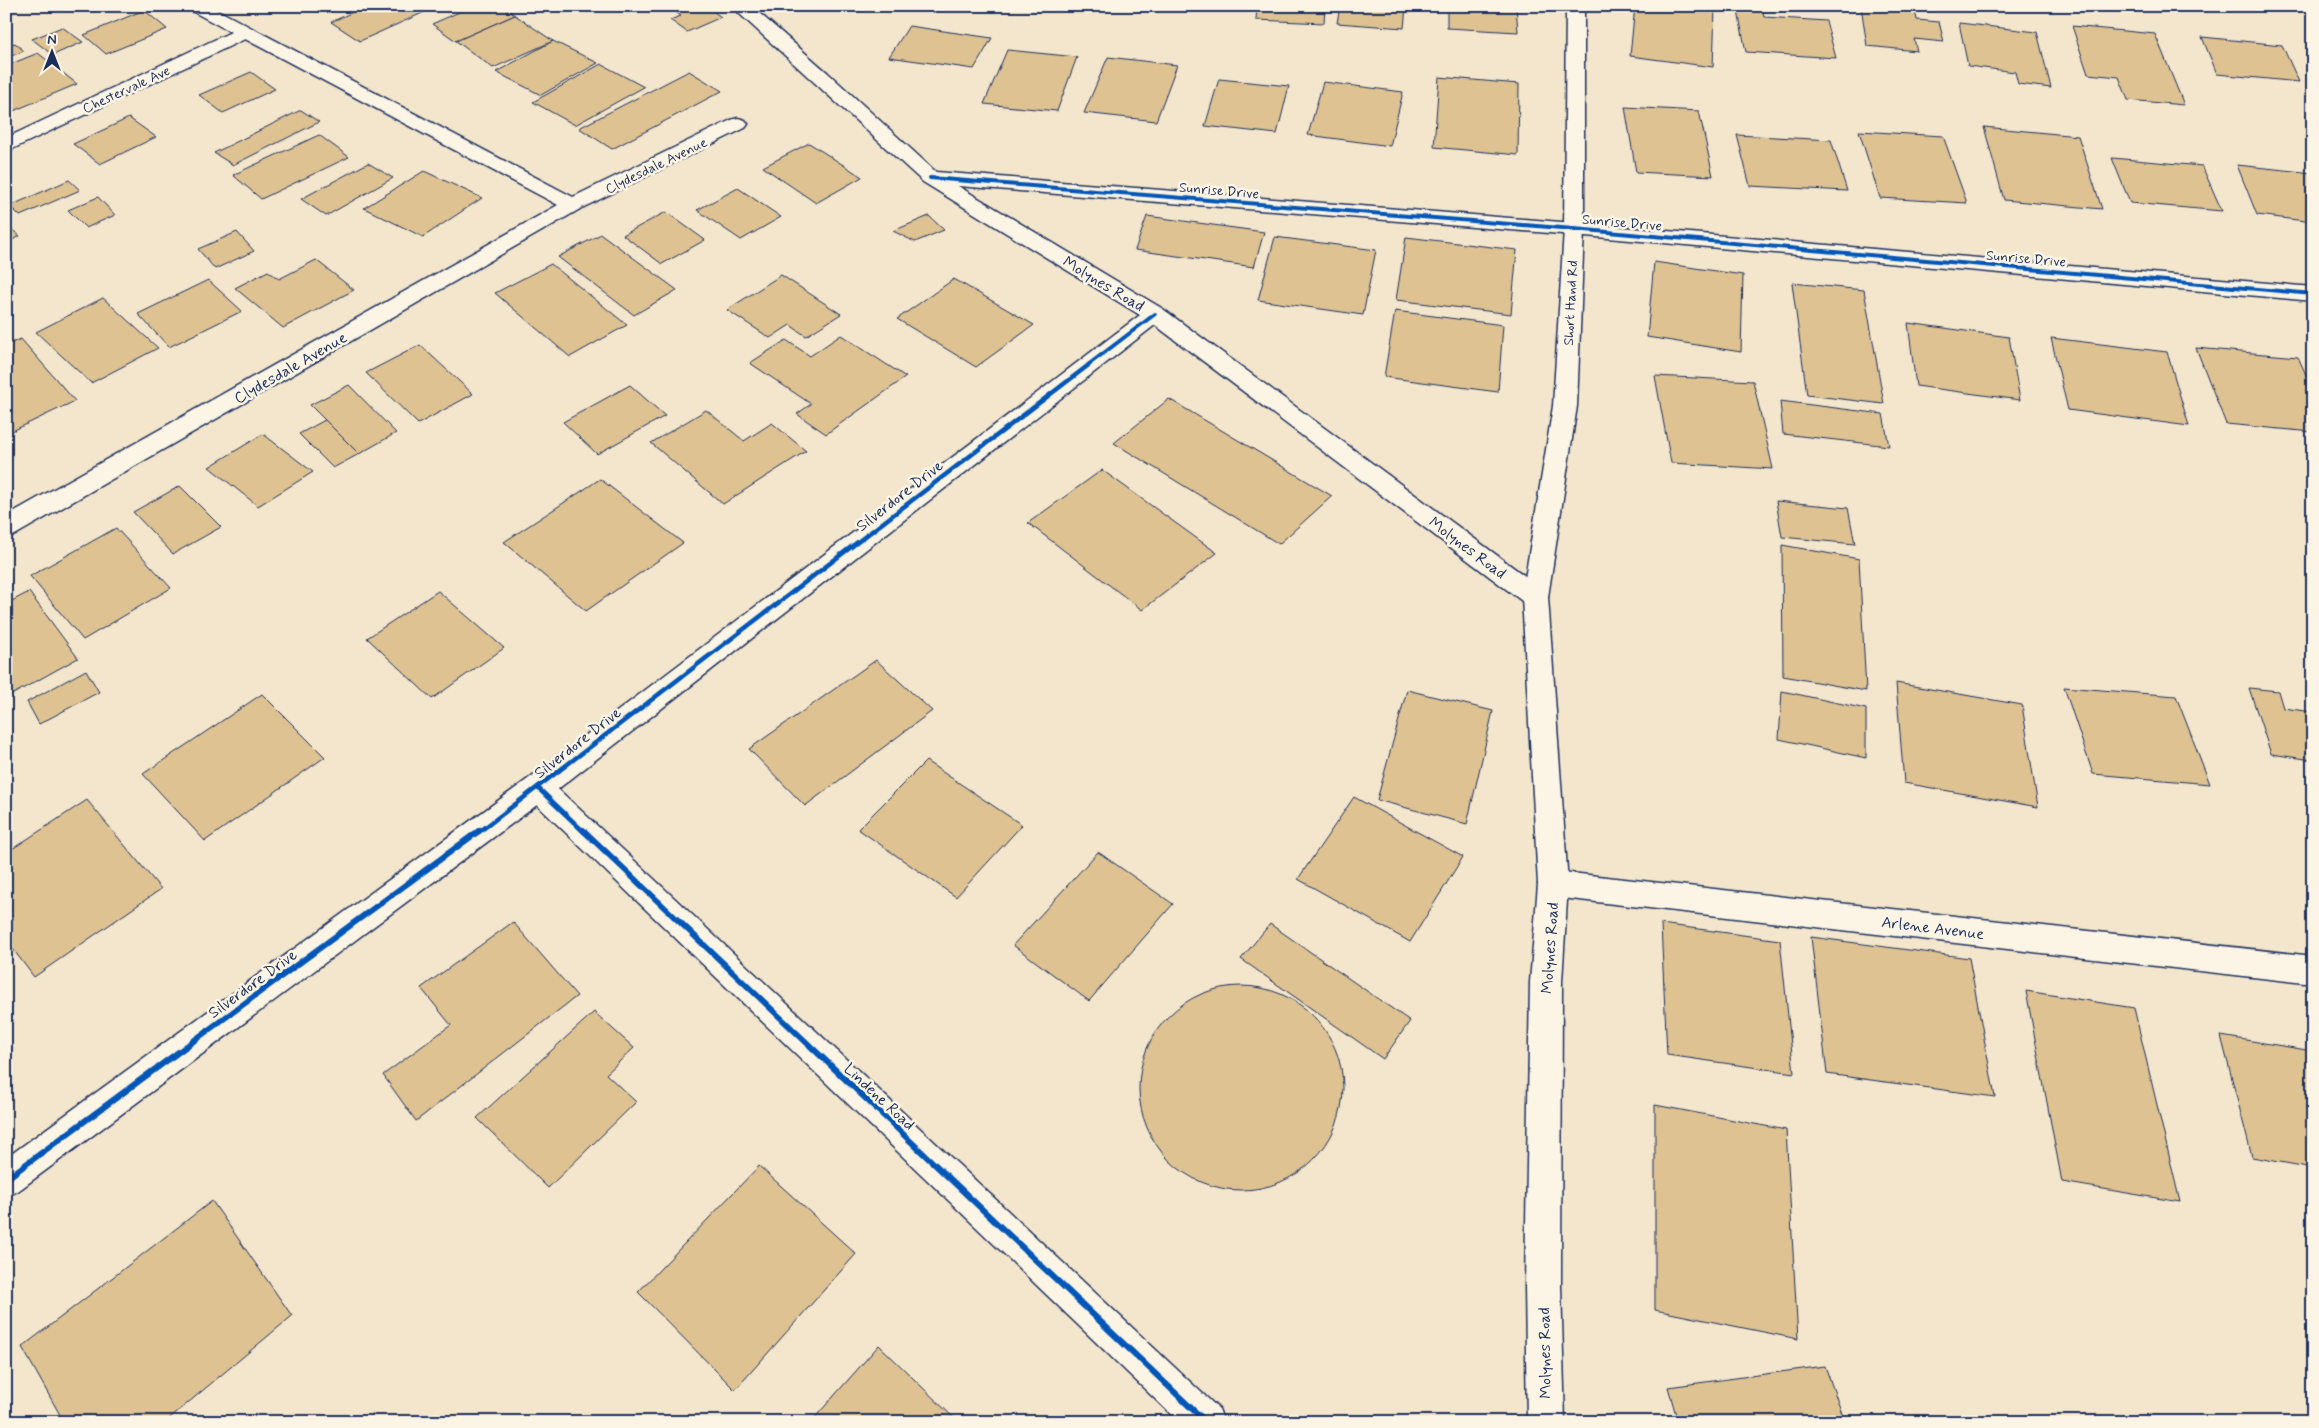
<svg xmlns="http://www.w3.org/2000/svg" width="2319" height="1428" viewBox="0 0 2319 1428" font-family="Mynerve,sans-serif">
<rect width="100%" height="100%" fill="#f3e6cc"/>
<filter id="ink" filterUnits="userSpaceOnUse"><feTurbulence type="fractalNoise" baseFrequency=".02" numOctaves="2"/><feDisplacementMap in="SourceGraphic" scale="10" xChannelSelector="R" yChannelSelector="G"/><feConvolveMatrix kernelMatrix="1 2 1 2 8 2 1 2 1" color-interpolation-filters="sRGB"/></filter>
<g filter="url(#ink)">
<g fill="#dec292" stroke="#1b2f5e">
<path d="M 366,6 L 438,6 L 360,41 L 331,22 Z"/>
<path d="M 473,6 L 502,6 L 515,15 L 456,41 L 432,24 Z"/>
<path d="M 667,6 L 706,6 L 721,17 L 687,32 L 670,20 L 681,16 Z"/>
<path d="M 1170,6 L 1209,6 L 1208,10 Z"/>
<path d="M 1257,6 L 1325,6 L 1324,23 L 1256,20 Z"/>
<path d="M 1340,6 L 1406,6 L 1404,28 L 1337,23 Z"/>
<path d="M 1447,6 L 1516,6 L 1518,32 L 1447,28 Z"/>
<path d="M 1635,6 L 1715,8 L 1713,67 L 1630,56 Z"/>
<path d="M 1737,6 L 1762,6 L 1764,17 L 1826,21 L 1836,58 L 1746,52 Z"/>
<path d="M 1861,6 L 1915,11 L 1917,20 L 1939,22 L 1944,42 L 1914,39 L 1917,51 L 1867,46 Z"/>
<path d="M 144,10 L 167,29 L 106,54 L 84,35 Z"/>
<path d="M 515,15 L 553,41 L 493,68 L 456,41 Z"/>
<path d="M 1959,23 L 2037,32 L 2051,88 L 2018,84 L 2015,72 L 1968,66 Z"/>
<path d="M 909,26 L 992,38 L 974,69 L 889,57 Z"/>
<path d="M 2072,26 L 2155,34 L 2184,105 L 2128,100 L 2119,77 L 2088,74 Z"/>
<path d="M 62,27 L 83,42 L 53,55 L 32,39 Z"/>
<path d="M 2202,37 L 2282,45 L 2299,82 L 2217,74 Z"/>
<path d="M 553,41 L 598,63 L 541,95 L 496,72 Z"/>
<path d="M 15,43 L 24,51 L 6,58 L 6,46 Z"/>
<path d="M 1007,50 L 1077,57 L 1057,111 L 984,104 Z"/>
<path d="M 38,53 L 77,84 L 11,112 L 6,107 L 6,66 Z"/>
<path d="M 1108,57 L 1177,65 L 1156,121 L 1084,113 Z"/>
<path d="M 601,64 L 644,87 L 575,125 L 533,102 Z"/>
<path d="M 689,71 L 722,91 L 612,149 L 579,128 Z"/>
<path d="M 251,72 L 275,89 L 223,113 L 199,95 Z"/>
<path d="M 1439,77 L 1519,84 L 1518,155 L 1434,147 Z"/>
<path d="M 1219,79 L 1289,86 L 1277,134 L 1205,126 Z"/>
<path d="M 1323,82 L 1403,92 L 1390,146 L 1308,135 Z"/>
<path d="M 1625,107 L 1699,111 L 1713,176 L 1636,172 Z"/>
<path d="M 301,110 L 319,122 L 233,165 L 214,153 Z"/>
<path d="M 129,118 L 156,137 L 100,164 L 73,144 Z"/>
<path d="M 1984,127 L 2078,136 L 2102,209 L 2004,200 Z"/>
<path d="M 1859,131 L 1943,136 L 1967,203 L 1880,198 Z"/>
<path d="M 319,135 L 349,157 L 261,199 L 233,175 Z"/>
<path d="M 1737,135 L 1831,140 L 1847,191 L 1750,186 Z"/>
<path d="M 809,143 L 862,177 L 816,203 L 763,167 Z"/>
<path d="M 2112,158 L 2202,166 L 2222,211 L 2130,203 Z"/>
<path d="M 368,163 L 393,178 L 326,216 L 301,199 Z"/>
<path d="M 2237,165 L 2313,173 L 2313,222 L 2257,215 Z"/>
<path d="M 424,171 L 482,198 L 423,237 L 364,208 Z"/>
<path d="M 69,180 L 80,190 L 20,216 L 10,206 Z"/>
<path d="M 738,188 L 781,217 L 741,240 L 697,210 Z"/>
<path d="M 98,197 L 115,215 L 86,228 L 68,210 Z"/>
<path d="M 666,212 L 705,240 L 662,264 L 623,235 Z"/>
<path d="M 929,216 L 944,230 L 915,242 L 893,231 Z"/>
<path d="M 1147,216 L 1264,232 L 1254,267 L 1135,250 Z"/>
<path d="M 6,225 L 20,236 L 6,243 Z"/>
<path d="M 237,232 L 254,251 L 215,269 L 198,249 Z"/>
<path d="M 601,234 L 677,290 L 634,315 L 558,257 Z"/>
<path d="M 1275,237 L 1376,250 L 1363,315 L 1258,300 Z"/>
<path d="M 1406,237 L 1517,250 L 1511,314 L 1396,300 Z"/>
<path d="M 316,260 L 354,290 L 283,328 L 235,288 L 268,271 L 279,279 Z"/>
<path d="M 1654,262 L 1743,275 L 1741,352 L 1647,337 Z"/>
<path d="M 551,264 L 627,325 L 570,357 L 495,293 Z"/>
<path d="M 781,275 L 841,314 L 806,336 L 790,325 L 770,338 L 727,310 Z"/>
<path d="M 954,279 L 1034,325 L 976,367 L 897,319 Z"/>
<path d="M 208,280 L 242,311 L 169,347 L 138,314 Z"/>
<path d="M 1792,283 L 1864,290 L 1884,404 L 1807,395 Z"/>
<path d="M 103,298 L 158,348 L 91,383 L 36,332 Z"/>
<path d="M 1395,311 L 1503,325 L 1498,392 L 1384,377 Z"/>
<path d="M 1908,323 L 2009,337 L 2020,400 L 1916,386 Z"/>
<path d="M 841,335 L 906,377 L 826,434 L 797,414 L 811,404 L 750,363 L 786,340 L 810,356 Z"/>
<path d="M 2051,338 L 2167,352 L 2189,426 L 2068,410 Z"/>
<path d="M 21,339 L 75,401 L 6,434 L 6,345 Z"/>
<path d="M 420,345 L 473,394 L 418,424 L 366,373 Z"/>
<path d="M 2196,348 L 2298,357 L 2313,390 L 2313,432 L 2226,424 Z"/>
<path d="M 1655,376 L 1753,381 L 1773,469 L 1671,463 Z"/>
<path d="M 349,385 L 396,433 L 359,454 L 310,405 Z"/>
<path d="M 630,385 L 665,416 L 597,454 L 563,422 Z"/>
<path d="M 1169,399 L 1332,496 L 1279,544 L 1114,443 Z"/>
<path d="M 1780,401 L 1883,414 L 1889,446 L 1783,434 Z"/>
<path d="M 706,410 L 744,441 L 772,423 L 806,451 L 723,504 L 651,443 Z"/>
<path d="M 325,420 L 359,454 L 333,468 L 299,434 Z"/>
<path d="M 263,434 L 313,472 L 258,506 L 209,467 Z"/>
<path d="M 1102,470 L 1217,553 L 1142,610 L 1028,523 Z"/>
<path d="M 600,479 L 683,543 L 586,611 L 504,542 Z"/>
<path d="M 180,486 L 221,527 L 173,554 L 133,512 Z"/>
<path d="M 1776,501 L 1848,508 L 1855,544 L 1782,537 Z"/>
<path d="M 116,528 L 171,588 L 83,640 L 30,576 Z"/>
<path d="M 1782,545 L 1859,559 L 1866,691 L 1783,676 Z"/>
<path d="M 438,591 L 504,648 L 432,699 L 367,638 Z"/>
<path d="M 29,592 L 78,658 L 6,698 L 6,604 Z"/>
<path d="M 876,660 L 932,711 L 805,806 L 749,749 Z"/>
<path d="M 86,670 L 99,692 L 39,724 L 27,702 Z"/>
<path d="M 1896,683 L 2022,705 L 2038,807 L 1904,783 Z"/>
<path d="M 2064,687 L 2176,696 L 2210,784 L 2093,774 Z"/>
<path d="M 2249,688 L 2278,691 L 2283,708 L 2313,712 L 2313,760 L 2271,754 Z"/>
<path d="M 1407,690 L 1493,711 L 1467,824 L 1377,800 Z"/>
<path d="M 1782,691 L 1866,709 L 1866,758 L 1779,739 Z"/>
<path d="M 262,694 L 325,757 L 205,841 L 143,774 Z"/>
<path d="M 926,761 L 1022,825 L 956,897 L 858,829 Z"/>
<path d="M 1354,797 L 1463,857 L 1410,942 L 1298,879 Z"/>
<path d="M 87,800 L 161,889 L 34,977 L 6,940 L 6,853 Z"/>
<path d="M 1098,852 L 1173,904 L 1089,1001 L 1013,945 Z"/>
<path d="M 513,922 L 577,996 L 416,1121 L 383,1075 L 451,1025 L 421,988 Z"/>
<path d="M 1270,924 L 1410,1021 L 1383,1059 L 1241,959 Z"/>
<path d="M 1661,924 L 1780,940 L 1794,1073 L 1667,1055 Z"/>
<path d="M 1811,937 L 1969,958 L 1995,1097 L 1827,1074 Z"/>
<circle cx="1241" cy="1088" r="102"/>
<path d="M 2026,991 L 2134,1008 L 2180,1202 L 2062,1182 Z"/>
<path d="M 594,1012 L 634,1048 L 606,1074 L 636,1102 L 548,1188 L 477,1118 Z"/>
<path d="M 2221,1036 L 2313,1051 L 2313,1168 L 2252,1157 Z"/>
<path d="M 1655,1105 L 1786,1130 L 1798,1339 L 1655,1310 Z"/>
<path d="M 759,1166 L 856,1254 L 735,1390 L 638,1292 Z"/>
<path d="M 212,1201 L 292,1316 L 165,1422 L 64,1422 L 22,1347 Z"/>
<path d="M 879,1345 L 958,1422 L 811,1422 Z"/>
<path d="M 1825,1366 L 1845,1422 L 1678,1422 L 1668,1387 Z"/>
</g>
<g fill="none" stroke-linecap="round" stroke-linejoin="round">
<g stroke="#1b2f5e" stroke-width="3">
<g id="minor">
<path d="M 187,6 L 210,6 L 573,197 L 731,120 L 738,118 L 745,120 L 748,124 L 745,128 L 580,209 L 15,535 L 6,537 L 6,516 L 558,205 L 245,39 L 6,152 L 6,138 L 231,32 L 190,10 Z"/>
<path d="M 731,6 L 751,6 L 828,73 L 936,172 L 1574,223 L 2313,287 L 2313,301 L 1574,235 L 958,186 L 1163,309 L 1544,590 L 1548,597 L 1544,604 L 1535,607 L 1526,604 L 1155,325 L 558,789 L 1219,1409 L 1224,1422 L 1179,1422 L 537,805 L 18,1191 L 6,1196 L 6,1158 L 528,779 L 1140,315 L 923,182 Z"/>
<path d="M 1553,871 L 2313,956 L 2313,984 L 1553,897 L 1542,893 L 1538,884 L 1542,875 Z"/>
</g>
</g>
<g stroke="#1b2f5e" stroke-width="3">
<path id="secondary" d="M 1566,6 L 1584,6 L 1584,229 L 1577,406 L 1548,597 L 1568,884 L 1562,982 L 1561,1286 L 1565,1422 L 1527,1422 L 1525,1286 L 1530,982 L 1538,884 L 1522,597 L 1553,406 L 1564,229 Z"/>
</g>
<use href="#minor" fill="#fcf5e5" fill-rule="evenodd"/>
<use href="#secondary" fill="#fcf5e5" fill-rule="evenodd"/>
<g stroke="#fcf5e5" stroke-width="6">
<g id="cycleway-far2">
<path d="M 930,178 L 1574,229 L 2313,294"/>
<path d="M 1088,365 L 1155,314"/>
</g>
</g>
<g stroke="#fcf5e5" stroke-width="8">
<g id="cycleway-far1">
<path d="M 538,788 L 584,832"/>
<path d="M 479,832 L 1090,364"/>
</g>
</g>
<g stroke="#fcf5e5" stroke-width="9">
<g id="cycleway">
<path d="M 583,830 L 1206,1422"/>
<path d="M 6,1179 L 480,830"/>
</g>
</g>
<use href="#cycleway-far2" stroke="#0057b8" stroke-width="4"/>
<use href="#cycleway-far1" stroke="#0057b8" stroke-width="4.5"/>
<use href="#cycleway" stroke="#0057b8" stroke-width="6"/>
</g>
</g>
<g text-anchor="middle" stroke-width="5" stroke-linejoin="round" paint-order="stroke">
<g font-size="14" fill="#1b2f5e" stroke="#fcf5e5">
<text transform="translate(126 89) rotate(-25)" y="5">Chestervale Ave</text>
<text transform="translate(656 165) rotate(-26)" y="5">Clydesdale Avenue</text>
<text transform="translate(1219 190) rotate(5)" y="5">Sunrise Drive</text>
<text transform="translate(1622 222) rotate(5)" y="5">Sunrise Drive</text>
<text transform="translate(2026 258) rotate(5)" y="5">Sunrise Drive</text>
<text transform="translate(1570 303) rotate(-87)" y="5">Short Hand Rd</text>
</g>
<g font-size="16" fill="#1b2f5e" stroke="#fcf5e5">
<text transform="translate(1104 283) rotate(31)" y="6">Molynes Road</text>
<text transform="translate(290 367) rotate(-30)" y="6">Clydesdale Avenue</text>
<text transform="translate(899 495) rotate(-38)" y="6">Silverdore Drive</text>
<text transform="translate(1468 547) rotate(37)" y="6">Molynes Road</text>
<text transform="translate(577 742) rotate(-38)" y="6">Silverdore Drive</text>
<text transform="translate(1933 927) rotate(7)" y="6">Arlene Avenue</text>
<text transform="translate(1549 948) rotate(-86)" y="6">Molynes Road</text>
<text transform="translate(252 983) rotate(-36)" y="6">Silverdore Drive</text>
<text transform="translate(880 1096) rotate(43)" y="6">Lindene Road</text>
<text transform="translate(1544 1353) rotate(-91)" y="6">Molynes Road</text>
</g>
</g>
<rect width="2319" height="1428" fill="none" stroke="#fcf5e5" stroke-width="25"/>
<rect x="12" y="12" width="2294" height="1403" fill="none" stroke="#1b2f5e" stroke-width="2" filter="url(#ink)"/>
<g transform="translate(52 52)" stroke="#fcf5e5" stroke-width="4" paint-order="stroke">
<path d="M0-4L9 19L0 12L-9 19Z" fill="#1b2f5e"/>
<text y="-8" font-size="14" font-weight="bold" text-anchor="middle" fill="#1b2f5e">N</text>
</g>
</svg>
